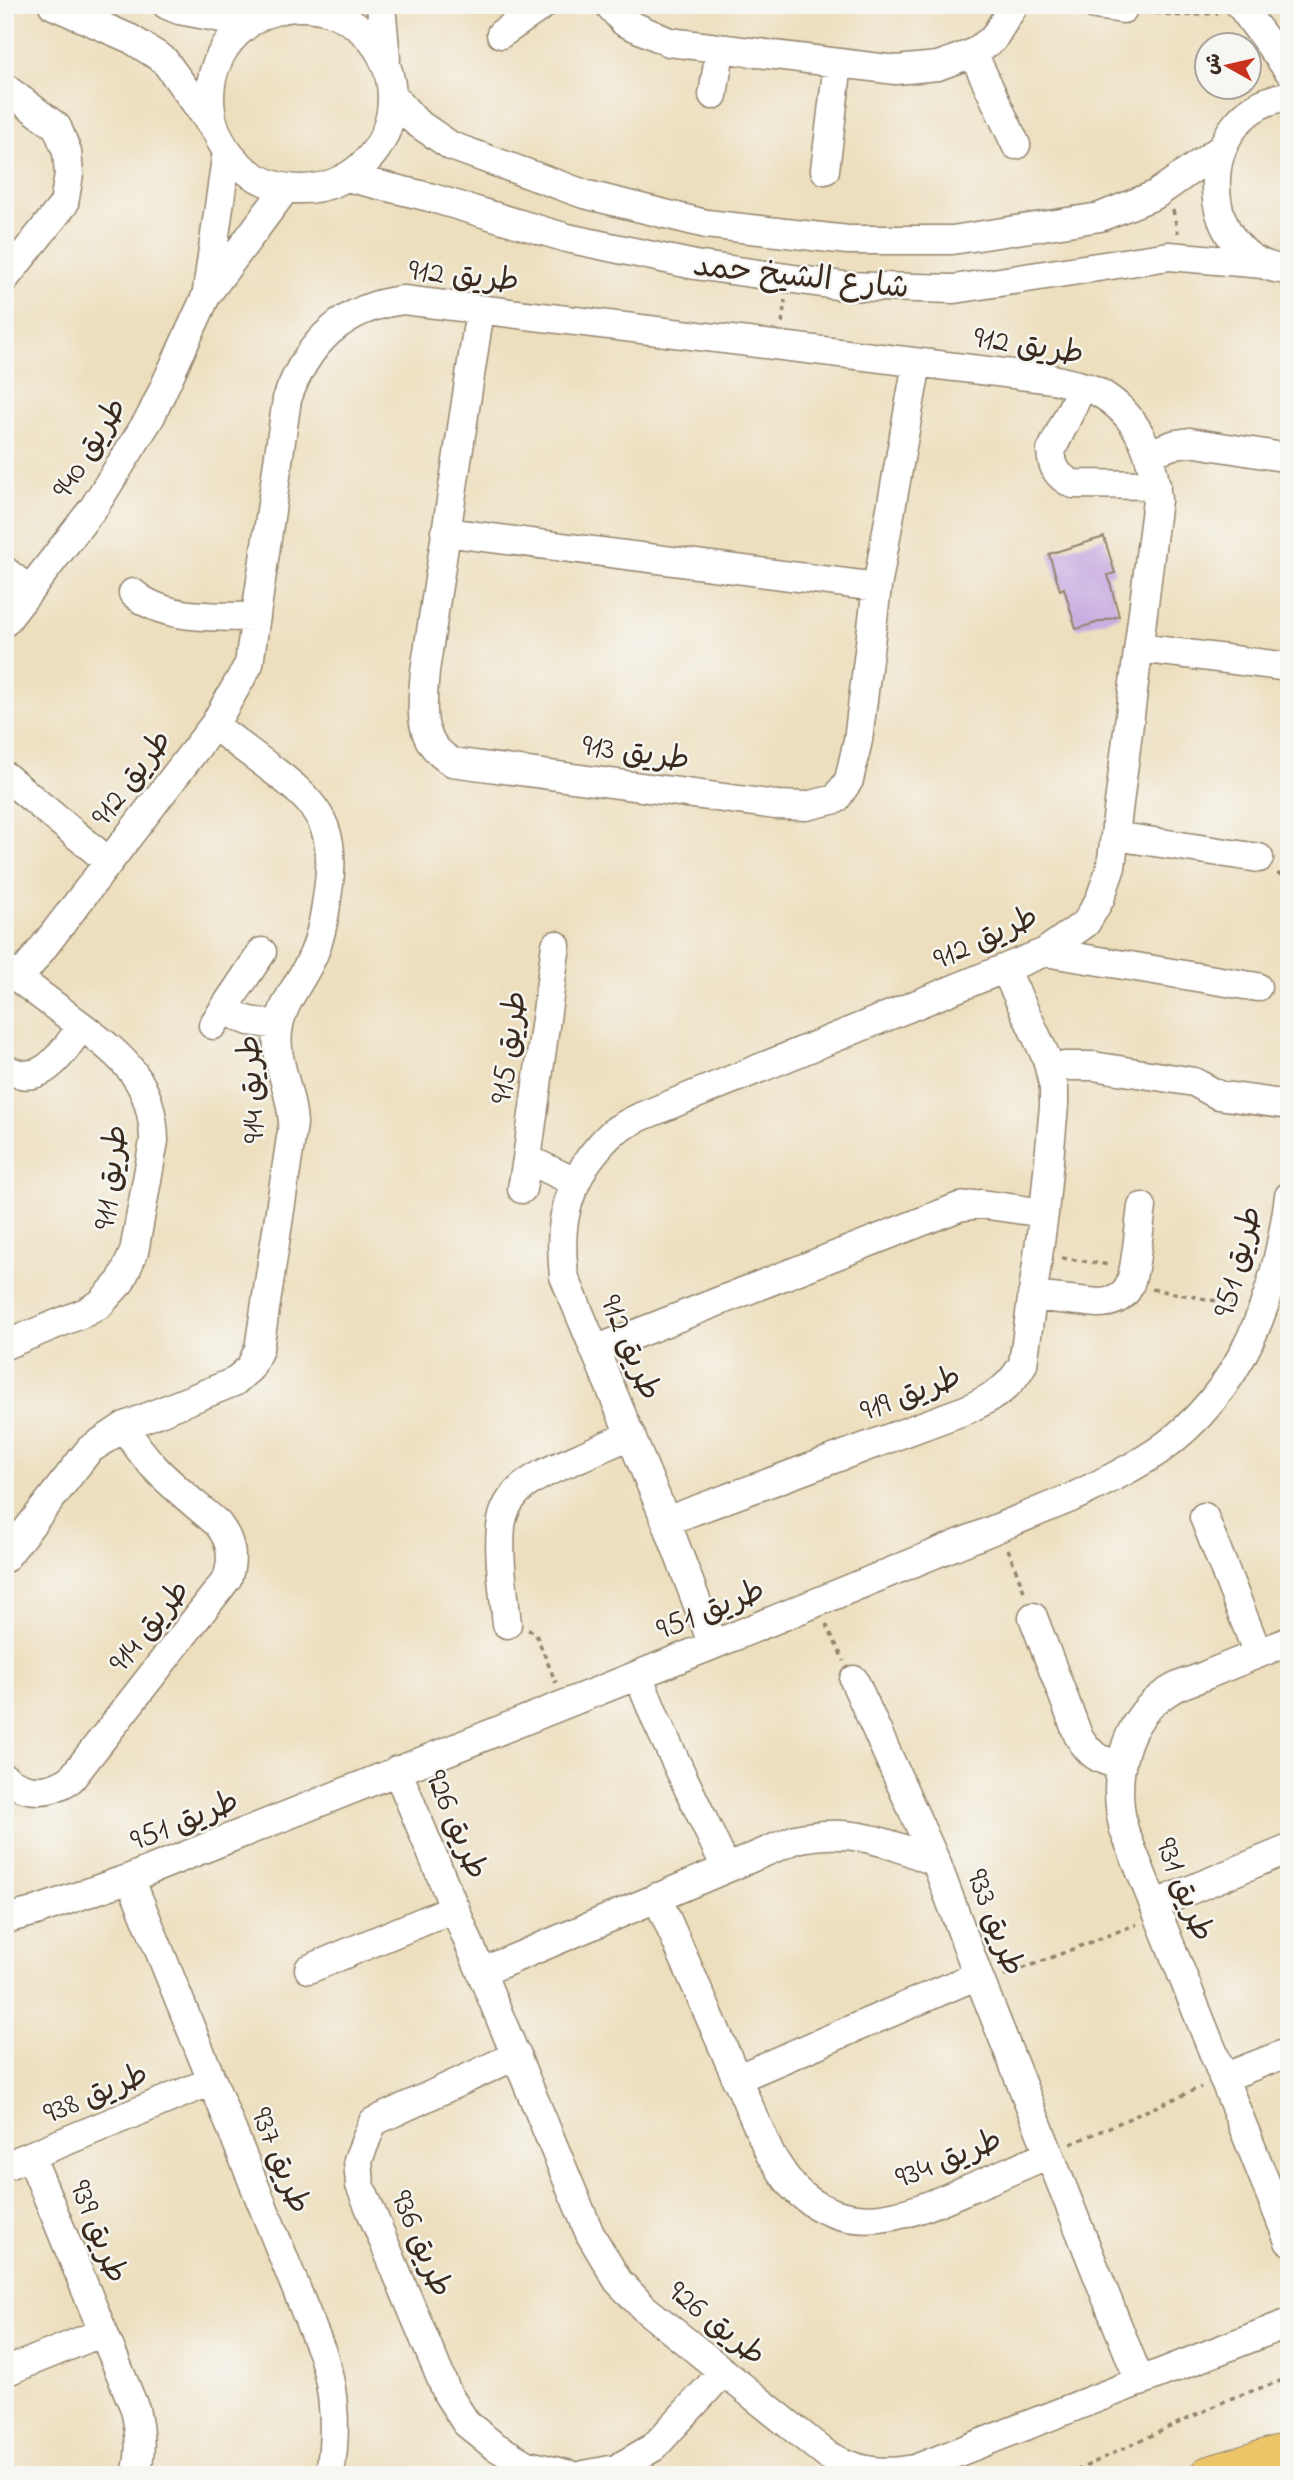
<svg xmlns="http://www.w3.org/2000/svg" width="1294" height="2480" font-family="'Indie Flower','Playpen Sans Arabic',sans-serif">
	<rect width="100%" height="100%" fill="#f6f6f2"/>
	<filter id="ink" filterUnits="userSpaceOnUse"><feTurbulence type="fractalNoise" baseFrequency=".0143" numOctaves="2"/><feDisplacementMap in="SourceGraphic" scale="14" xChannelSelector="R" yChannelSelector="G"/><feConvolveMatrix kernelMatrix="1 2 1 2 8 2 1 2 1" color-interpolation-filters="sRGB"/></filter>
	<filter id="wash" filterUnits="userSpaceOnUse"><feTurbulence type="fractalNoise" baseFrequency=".00686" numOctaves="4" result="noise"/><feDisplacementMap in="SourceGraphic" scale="28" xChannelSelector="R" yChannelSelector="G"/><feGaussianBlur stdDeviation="1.57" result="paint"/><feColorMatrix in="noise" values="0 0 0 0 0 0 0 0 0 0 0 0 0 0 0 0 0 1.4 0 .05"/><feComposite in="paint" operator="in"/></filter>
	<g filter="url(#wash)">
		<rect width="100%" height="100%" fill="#eddfbe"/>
		<g id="blocks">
			<path fill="#c5a8e0" d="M1104,537L1115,573L1108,575L1119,616L1076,629L1064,588L1060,590L1049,554Z"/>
		</g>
	</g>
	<g filter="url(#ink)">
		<use href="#blocks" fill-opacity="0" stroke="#94846e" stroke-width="2"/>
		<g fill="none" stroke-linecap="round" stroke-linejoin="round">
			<defs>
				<path id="minor" d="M53,5L131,39L164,60L213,127
					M167,5L179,10L248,23
					M381,5L386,59
					M609,5L624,22L669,42L896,70L938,66L973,53L993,39L1014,5
					M1095,5L1123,9
					M1240,5L1289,71
					M210 98a91 91 0 1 1 182 0a91 91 0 1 1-182 0Z
					M501,34L543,5
					M973,53L1016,145
					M5,88L57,127L67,152L69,174L64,204L5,278
					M713,95L720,50
					M393,96L416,122L451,146L584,194L706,224L848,240H952L1100,217L1155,195L1222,148
					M1289,96C1189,109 1194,264 1289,270
					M825,170L838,63
					M346,177L429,197L567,238L695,265L843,286L954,289L1169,256L1263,264
					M207,291L227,151
					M480,310L425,671C422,707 416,741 452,762L776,805L806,806L836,799L849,780L858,740L877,587L917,363
					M1082,387L1051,451C1052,468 1058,477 1073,484L1156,485
					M1150,453L1176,444L1190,442L1289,458
					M445,532L877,587
					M5,571L29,590
					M133,593C165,621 216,616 256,617
					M5,622L94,507L151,416L207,294L286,188
					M1139,648L1289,667
					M5,776L109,862
					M1115,836L1259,858
					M556,945L527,1159L575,1182
					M1045,952L1257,987
					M5,968C28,986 51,1003 75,1021C121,1056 153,1078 154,1141L134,1252L121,1281L100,1304L86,1312L5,1345
					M19,979L214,725L249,664L287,399C307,343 343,307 403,300L1053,379C1067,383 1084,385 1096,391C1139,414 1153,454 1157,500L1111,867L1100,899L1086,923L1045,952L640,1117C632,1121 624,1125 616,1130C605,1138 595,1151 587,1162C563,1201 559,1231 564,1276L666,1521L713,1645
					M223,1010L249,1021L279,1025
					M213,1025L262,952
					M5,1068C43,1090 62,1052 82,1026
					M1050,1069L1065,1066H1093L1194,1082L1218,1095L1289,1105
					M522,1189L527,1159
					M1032,1296L1098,1303C1110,1303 1120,1300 1127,1290C1136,1277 1139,1225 1142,1207
					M595,1350L959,1207L981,1204L1044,1213
					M1204,1517L1258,1654
					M666,1521L968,1409C994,1396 1008,1390 1023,1364L1044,1213L1054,1106V1088L1047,1059L1005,969
					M5,1558L89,1450L125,1426L234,1382L250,1368L259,1349L293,1124C292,1090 272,1059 279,1025C284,999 304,978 314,953C322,933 325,913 328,891C337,830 321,806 273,770C253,755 233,740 214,725
					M1033,1617L1078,1735C1090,1755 1098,1760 1120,1765
					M507,1624C504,1593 498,1558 501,1527C505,1486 544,1473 576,1459C594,1451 612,1443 631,1435
					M1289,1641C1261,1653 1232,1664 1204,1676C1193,1681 1179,1684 1169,1691C1121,1720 1112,1780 1124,1830L1289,2241
					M638,1675L657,1722L726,1868
					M854,1680L936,1862L978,1975L1140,2382
					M397,1770L590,2234L618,2281L644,2308L827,2455C859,2472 880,2475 915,2469L1289,2323
					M5,1778C26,1794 49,1794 71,1779L227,1579C234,1558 232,1542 218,1524C184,1494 145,1467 125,1426
					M130,1878L323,2355C336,2396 336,2432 330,2475
					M657,1897L770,2154C780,2168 789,2186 803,2196C857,2239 916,2212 970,2188C997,2177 1023,2165 1049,2154
					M1154,1905L1289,1849
					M5,1919L33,1912L130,1878L713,1645L1073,1497C1102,1483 1131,1469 1158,1451C1244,1390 1276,1296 1289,1196
					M309,1969L455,1908
					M482,1972L796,1839C851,1827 887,1842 936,1862
					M517,2055L373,2122L358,2160L360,2185L448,2395L466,2423L493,2445L525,2464L571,2475
					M1223,2078L1289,2052
					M736,2079L978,1975
					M31,2157L135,2409C140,2432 142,2452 136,2475
					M5,2166L212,2081
					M5,2372L103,2332
					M584,2475L616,2469L654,2447L723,2372"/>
				<path id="major" d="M1208,2475L1289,2451"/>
			</defs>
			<use href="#minor" stroke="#94846e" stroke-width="31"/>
			<use href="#major" stroke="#94846e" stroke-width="39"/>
			<path stroke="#94846e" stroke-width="3.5" stroke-dasharray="5 5" stroke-linecap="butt" d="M1146,12L1183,16L1218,13
				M1278,13L1289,23
				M1173,210L1178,233
				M782,323L785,300
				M1277,874L1289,876
				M1062,1258L1110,1265
				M1152,1289L1238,1305
				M1008,1549L1025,1594
				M826,1624L844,1661
				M528,1630L535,1632L556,1683
				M1004,1976L1137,1924
				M1071,2144L1201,2087
				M1067,2475L1232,2398L1289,2378"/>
			<use href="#minor" stroke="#fff" stroke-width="28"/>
			<use href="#major" stroke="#edc569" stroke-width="37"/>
		</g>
	</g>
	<g text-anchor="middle" stroke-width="5" stroke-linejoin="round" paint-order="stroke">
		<g font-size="32" fill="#3b2a1e" stroke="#f6f6f2">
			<text transform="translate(464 274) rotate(6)" y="11">طريق 912</text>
			<text transform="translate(801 275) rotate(6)" y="11">شارع الشيخ حمد</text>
			<text transform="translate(1029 344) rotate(9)" y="11">طريق 912</text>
			<text transform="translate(88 447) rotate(-58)" y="11">طريق 940</text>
			<text transform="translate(636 751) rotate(8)" y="11">طريق 913</text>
			<text transform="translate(130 777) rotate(-53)" y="11">طريق 912</text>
			<text transform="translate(985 936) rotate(-25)" y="11">طريق 912</text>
			<text transform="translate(507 1047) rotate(-82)" y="11">طريق 915</text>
			<text transform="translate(250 1089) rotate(-93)" y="11">طريق 914</text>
			<text transform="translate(109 1177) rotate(-83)" y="11">طريق 911</text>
			<text transform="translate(1236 1261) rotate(-75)" y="11">طريق 951</text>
			<text transform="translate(632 1347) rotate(67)" y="11">طريق 912</text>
			<text transform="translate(910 1392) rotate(-21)" y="11">طريق 919</text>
			<text transform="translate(710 1608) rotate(-22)" y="11">طريق 951</text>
			<text transform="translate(148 1625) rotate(-51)" y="11">طريق 914</text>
			<text transform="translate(184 1819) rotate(-22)" y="11">طريق 951</text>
			<text transform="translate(458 1824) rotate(67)" y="11">طريق 926</text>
			<text transform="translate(1186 1889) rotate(68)" y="11">طريق 931</text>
			<text transform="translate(997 1922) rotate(69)" y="11">طريق 933</text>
			<text transform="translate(95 2092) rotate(-23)" y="11">طريق 938</text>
			<text transform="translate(948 2157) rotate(-22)" y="11">طريق 934</text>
			<text transform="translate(282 2160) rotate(68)" y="11">طريق 937</text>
			<text transform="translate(100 2231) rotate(68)" y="11">طريق 939</text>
			<text transform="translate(423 2243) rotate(67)" y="11">طريق 936</text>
			<text transform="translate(718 2322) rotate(39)" y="11">طريق 926</text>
		</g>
	</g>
	<rect width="1294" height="2480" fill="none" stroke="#f6f6f2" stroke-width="28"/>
	<g transform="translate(1228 66) rotate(278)"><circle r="33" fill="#f6f6f2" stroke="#aba49d" stroke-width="2"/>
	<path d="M0-5L12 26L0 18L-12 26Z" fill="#c8321e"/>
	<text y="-10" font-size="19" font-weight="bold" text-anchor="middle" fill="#3b2a1e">ش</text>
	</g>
</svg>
